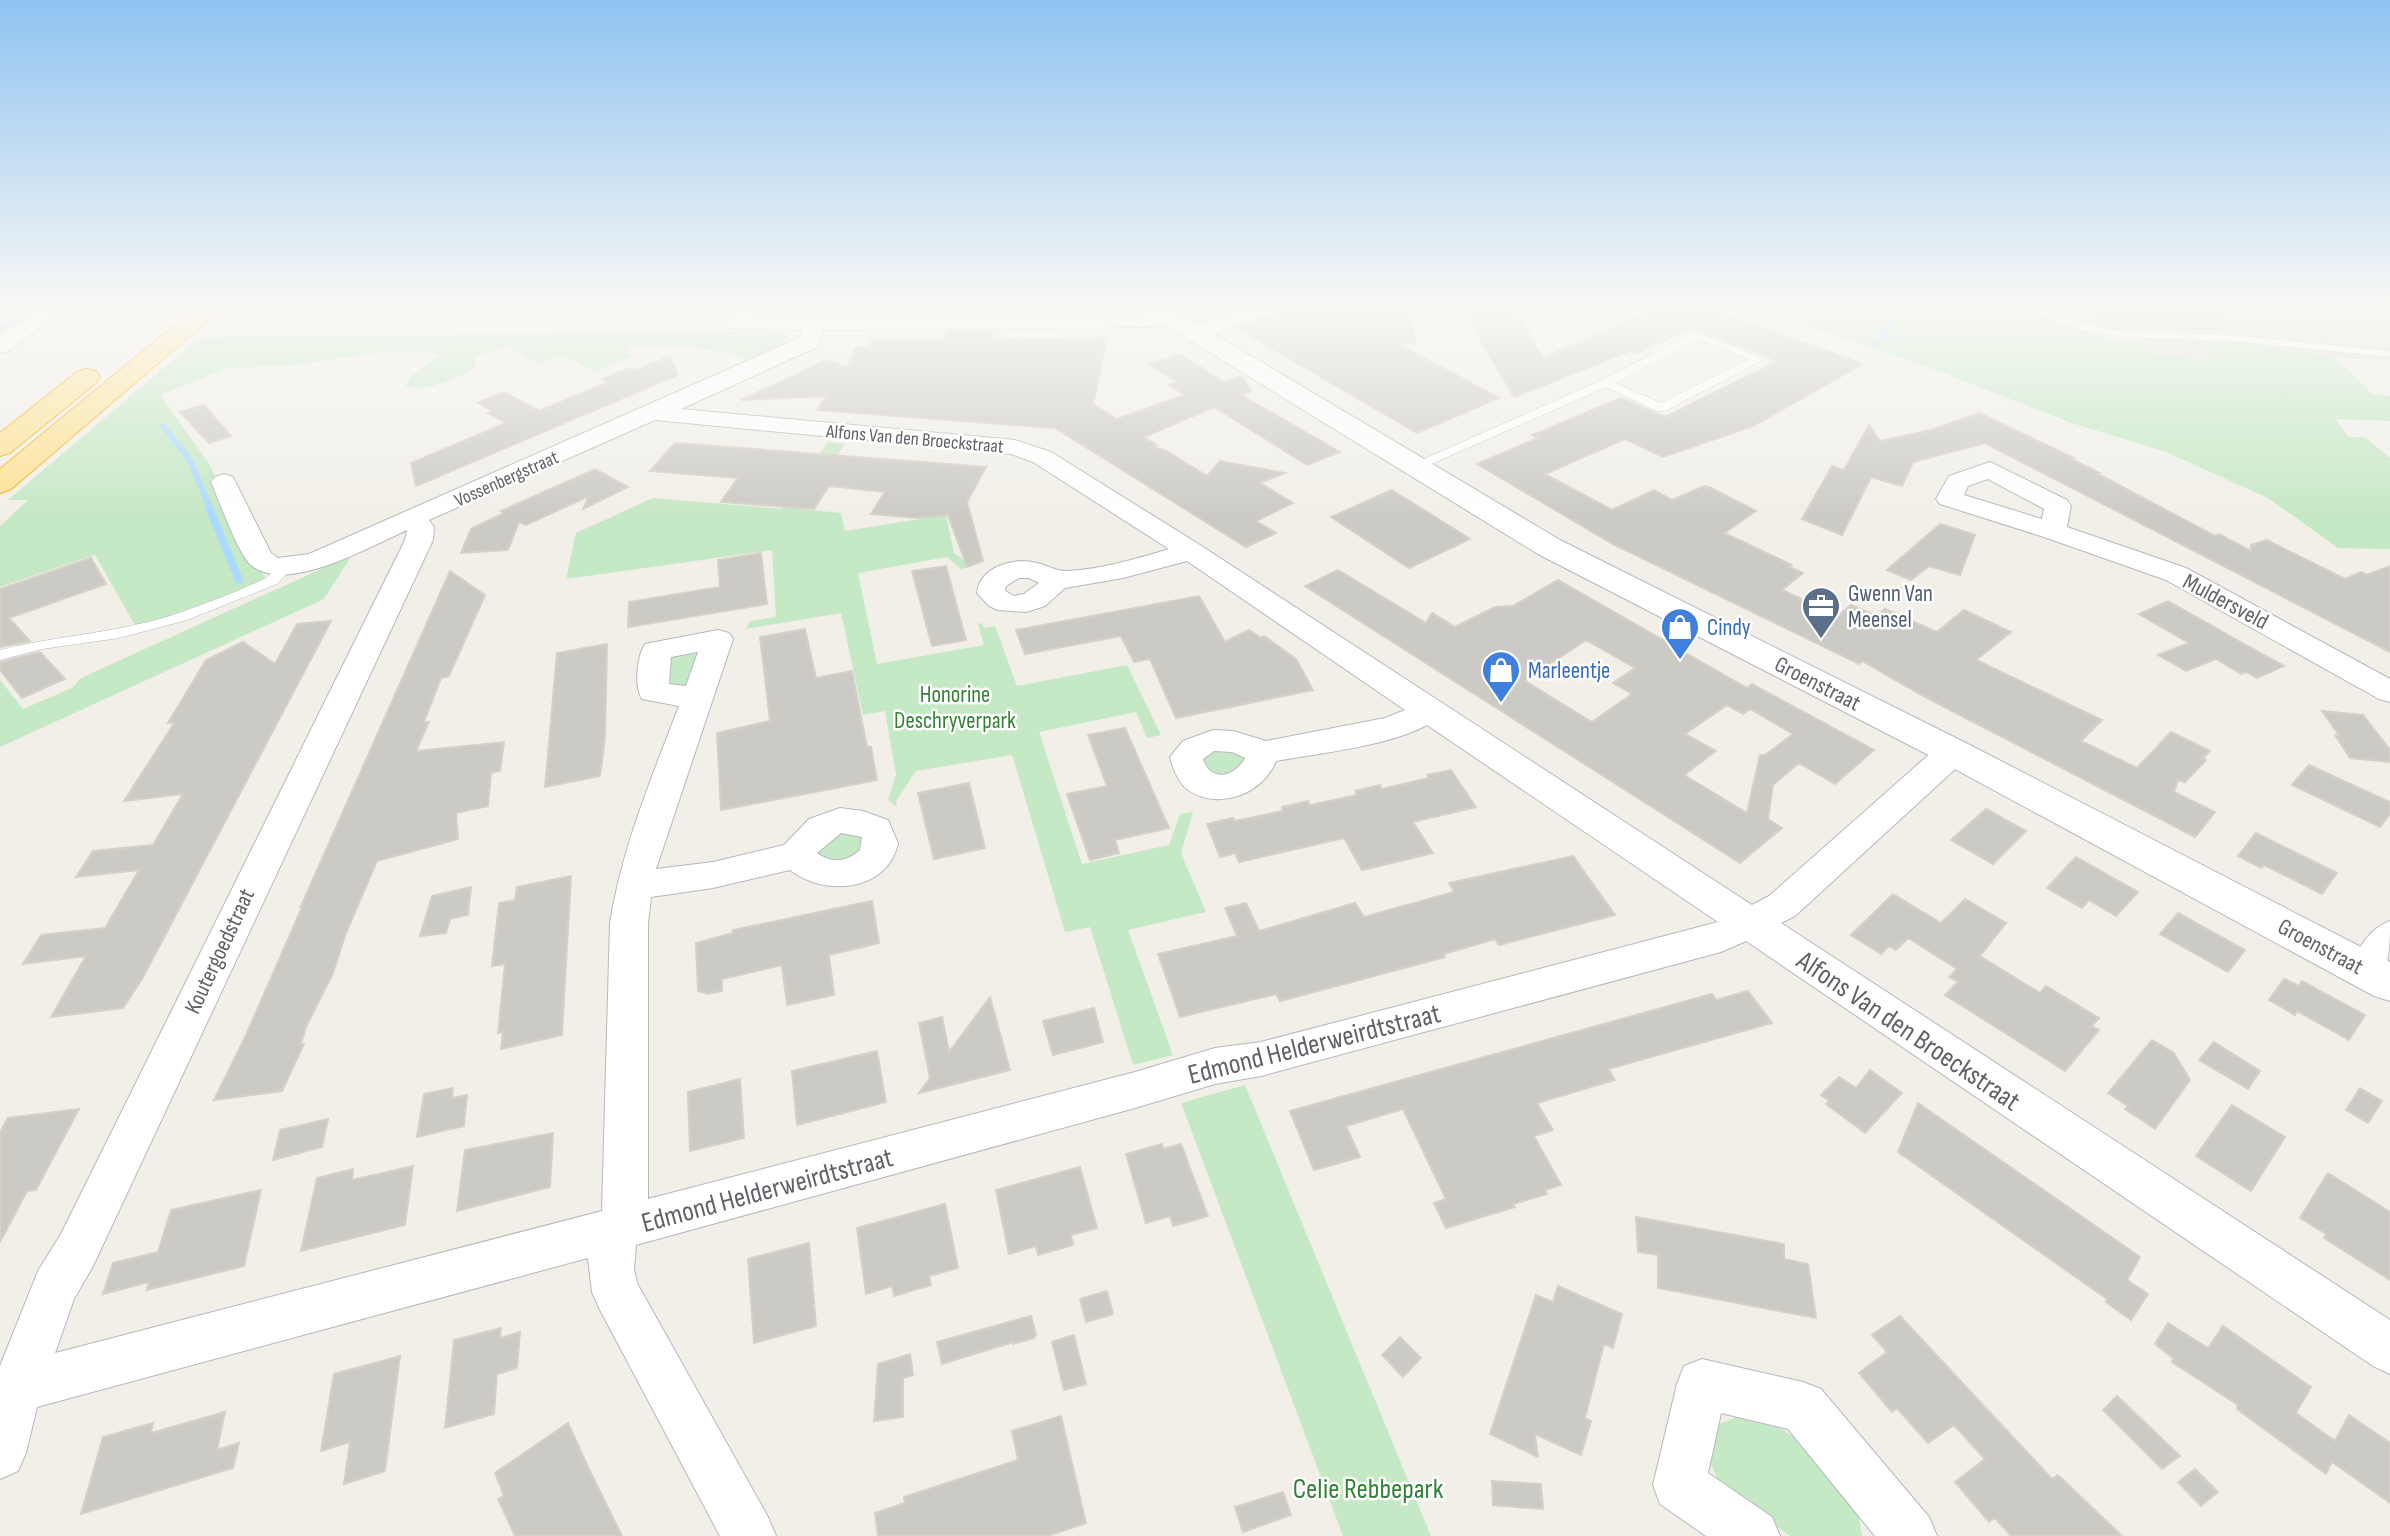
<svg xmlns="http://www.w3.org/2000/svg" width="2390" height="1536" font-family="'Sofia Sans Condensed',sans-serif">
	<rect width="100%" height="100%" fill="#f1efe8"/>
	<path fill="#e0deda" d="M1909,304H2390V361L2334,357L2243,342L2205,344L2212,360L2151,353L2140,341Z"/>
	<path fill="#c5e8c5" d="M105,304H161L139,321L105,322L109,308Z
		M241,304H499L723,312L716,318L703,320H220Z
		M1066,304H1136L1146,313L1142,316H1078Z
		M1743,304L2000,305L2109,338L2140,341L2151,353L2212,360L2204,343L2243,342L2334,357L2372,394L2390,396V421L2335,419L2348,437H2365L2390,458V549L2338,548L2268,498L2166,452L2072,423L1938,371Z
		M774,331L787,333L789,339L785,345L752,362C714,345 669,346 628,347L631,357L596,372L561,355L539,364L507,347L474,357L475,368C453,379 429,392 405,386L412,376L438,356L429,351L387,352L286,366L227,368L160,395L208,462L265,578L221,598L136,627L95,555L0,587V526L28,500H8L200,337Z
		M828,442L845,444L800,509L841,513L845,531L946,515L954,553L972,566L961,569L947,557L858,573L877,664L984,645L978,624L982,623L984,628L995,626L1017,686L1127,665L1161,735L1147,738L1136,712L1039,732L1082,864L1169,845L1180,814L1193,812L1181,853L1206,912L1128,930L1173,1055L1133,1065L1090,927L1065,932L1012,755L916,771L896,801L897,807L888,800L896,775L885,711L863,715L841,613L745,629L751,621L776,617L772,550L566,579L576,533L653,498L782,509Z
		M352,555L324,599L0,747V680L23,709L72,688L81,678Z
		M693,652L699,658L687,684L678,686L665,683L670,655Z
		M1224,746L1245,758L1244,771L1209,778L1199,755Z
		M859,829L869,848L835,866L815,852L821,837Z
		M1245,1085L1431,1536H1343L1181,1103Z
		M1739,1416L1771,1423L1804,1443L1858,1514L1862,1536H1790L1729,1493L1717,1478L1706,1453L1709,1438L1720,1424Z"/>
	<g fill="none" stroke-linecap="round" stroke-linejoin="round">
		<path stroke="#aadaff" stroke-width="6" d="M0,329L37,304
			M1873,344L1882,337L1902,304
			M163,426L190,460L211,511"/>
		<path stroke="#aadaff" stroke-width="8" d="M210,510L239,580"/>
	</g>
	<path fill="#cccac5" stroke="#d6d1c6" stroke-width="2" fill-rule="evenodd" d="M955,304H999L997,314H952Z
		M1195,304H1252L1215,315Z
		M1296,304H1310L1312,313L1340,304H1405L1416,341L1402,346L1499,398L1417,433L1237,328L1291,310Z
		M1460,304H1512L1543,358L1667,304H1699L1863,364L1753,426L1663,457L1625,439L1545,474L1612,510L1654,490L1672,500L1704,486L1709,487L1756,511L1724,533L1792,565L1789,567L1803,573L1782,590L1838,616L1851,605L1877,616L1885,609L1937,632L1964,610L2011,632L1976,660L2102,720L2081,741L2137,768L2171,732L2210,751L2203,758L2206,760L2185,782L2178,780L2174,792L2215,812L2195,837L1927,698L1862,661L1859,664L1613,544L1477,464L1538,438L1532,435L1621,398L1665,417L1778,361L1693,327L1634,354L1633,350L1514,397Z
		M2074,304H2226L2235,329L2119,328L2096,324Z
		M947,331H993L991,339L1107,338L1093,404L1117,419L1185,395L1169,385L1177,382L1149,364L1180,354L1224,382L1242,376L1251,391L1241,395L1340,452L1307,465L1214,407L1144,437L1157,445L1151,447L1165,450L1207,476L1220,461L1285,473L1260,483L1293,503L1256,521L1276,533L1246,547L1055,428L817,410L827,396L741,400L827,360L847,368L856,347H869L872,340L945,339Z
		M670,356L678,375L416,486L411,463L506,423L488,413L492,411L478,403L504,392L539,411L609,382L603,379L628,368L637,370Z
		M204,405L231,436L209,443L180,412Z
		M1979,413L2074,458L2071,459L2100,473L2098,474L2215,536L2219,534L2251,551V545L2267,540L2345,579L2361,572L2367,575L2390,566V652L1985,443L1913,462L1902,486L1871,477L1842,535L1802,519L1832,466L1844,470L1869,425L1880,441L1931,430Z
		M675,443L986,467L967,502L983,561L967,567L948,515L917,518L871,514L885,492L829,486L814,509L721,502L738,478L650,471Z
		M595,469L628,487L583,509L589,496L526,525L519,522L508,550L461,553L471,529L504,513L501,511Z
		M1392,490L1470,539L1409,568L1331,517Z
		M1940,524L1975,535L1960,575L1929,566L1911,580L1887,570Z
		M761,553L767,604L628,627L629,602L720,587L718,560Z
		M91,558L106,584L9,618L30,641L0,647V589Z
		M946,566L966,640L932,646L912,571Z
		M1338,570L1426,623L1432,613L1455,627L1495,607L1513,606L1558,580L1747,688L1752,684L1874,750L1835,784L1799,763L1773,785L1768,819L1782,828L1740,863L1305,586ZM1586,640L1635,668L1613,683L1632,694L1592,722L1525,681ZM1727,705L1743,714L1750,709L1793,734L1765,755H1760L1747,813L1684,775L1716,751L1685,734Z
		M450,571L485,595L449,676L441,678L424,722H429L416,751L504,742L500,771L491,773L488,806L456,813L458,839L377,861L346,933L333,973L306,1027L301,1044H304L282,1091L214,1100L246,1035L303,905L301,906Z
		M1199,596L1225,642L1249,630L1261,638L1264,636L1296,659L1313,690L1176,718L1150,659L1134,662L1121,636L1025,654L1016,630Z
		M2168,601L2246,645L2284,666L2257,678L2246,672L2241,674L2216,659L2186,671L2158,655L2189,643L2139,614Z
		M331,621L142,979L123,1008L51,1017L86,956L23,964L41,935L105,928L139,870L76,877L93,851L153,845L183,794L124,801L175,722L168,723L206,660L243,642L275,664L297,624Z
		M805,629L816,678L852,671L867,747H871L877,780L721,810L717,733L770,721L760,637Z
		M607,644L605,738L600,776L545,787L557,653Z
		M40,652L65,679L22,698L0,670V662Z
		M2322,711L2363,715L2390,750V762L2350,758L2335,735H2339Z
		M1125,728L1169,828L1115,840L1119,853L1090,860L1067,794L1107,786L1088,735Z
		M2309,765L2390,802V814L2380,827L2292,785Z
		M1451,770L1476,807L1413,822L1433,853L1362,870L1344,838L1239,862L1235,853L1220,857L1207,824L1233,818L1235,821L1283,811L1282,807L1308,801L1310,805L1357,795L1355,791L1380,785L1382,789L1429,778L1427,775Z
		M969,783L985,848L934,859L918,793Z
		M1986,809L2026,831L1993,864L1951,840Z
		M2256,833L2337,873L2322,894L2264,865L2261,868L2238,856Z
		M1573,856L1615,915L1499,945L1495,939L1444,954L1445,957L1280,1001L1276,994L1180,1017L1158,954L1237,936L1225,908L1246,903L1259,931L1355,903L1364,917L1454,892L1449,883Z
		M2076,857L2138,892L2116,916L2089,900L2082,908L2047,888Z
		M571,876L562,1035L501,1049L503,1032L498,1033L505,964L492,966L499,903L515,900L517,887Z
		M471,887L468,915L450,919L446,933L420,936L432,896Z
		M1893,894L1941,923L1965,899L2006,923L1980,956L2040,993L2046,986L2099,1018L2092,1026L2099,1030L2065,1071L1945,995L1958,982L1949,977L1957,969L1908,938L1896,950L1889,946L1881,954L1851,935Z
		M872,901L879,943L829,955L834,995L787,1005L782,965L722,979V991L708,994L698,991L696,943L733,933V930Z
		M2178,913L2245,950L2228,972L2160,934Z
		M2284,979L2299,986L2302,981L2365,1015L2349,1040L2297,1011L2295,1015L2269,1000Z
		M1748,991L1772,1023L1608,1069L1615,1080L1537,1103L1553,1130L1534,1136L1561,1185L1545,1190L1547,1194L1513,1204L1515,1207L1446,1228L1434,1203L1446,1199L1403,1109L1346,1126L1360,1157L1314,1170L1290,1111L1712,994L1716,1000Z
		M990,997L1010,1070L919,1093L930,1078L919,1023L942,1017L949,1052Z
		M1094,1008L1103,1042L1053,1055L1043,1021Z
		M2152,1040L2174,1053L2190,1080L2155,1129L2125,1109L2128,1106L2108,1093Z
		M2214,1042L2260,1071L2248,1089L2199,1060Z
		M877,1051L886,1102L797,1125L792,1071Z
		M1870,1070L1902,1093L1865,1133L1826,1104L1829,1101L1821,1095L1839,1077L1856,1088Z
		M740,1079L744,1138L690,1151L688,1092Z
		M453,1088L452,1098L467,1095L464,1126L417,1137L424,1094Z
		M2360,1088L2382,1101L2368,1123L2346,1110Z
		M1918,1103L2140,1257L2127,1280L2148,1294L2131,1320L2106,1302L2107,1299L1898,1152Z
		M2232,1105L2285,1137L2251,1191L2196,1156Z
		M79,1109L36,1190L27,1191L0,1242V1132L8,1118Z
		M328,1119L322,1147L273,1160L280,1130Z
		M553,1133L550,1187L457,1211L465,1150Z
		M1162,1144L1163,1149L1181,1144L1208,1216L1173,1226L1170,1216L1146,1223L1126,1154Z
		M413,1166L405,1225L301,1251L317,1178L353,1169L352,1180Z
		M1080,1167L1097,1228L1071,1235L1073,1245L1038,1255L1036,1246L1009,1254L996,1190Z
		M2328,1173L2390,1212V1280L2324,1238L2326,1234L2300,1218Z
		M261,1190L244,1266L147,1290L149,1282L103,1294L113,1263L158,1252L171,1210Z
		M945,1204L958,1268L929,1276L931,1285L894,1296L892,1286L866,1294L857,1228Z
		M1636,1217L1784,1244V1259L1808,1264L1816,1318L1658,1288V1255L1638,1252Z
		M809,1243L816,1326L754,1343L748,1259Z
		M1558,1286L1622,1314L1613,1348L1604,1344L1585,1418L1591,1421L1581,1455L1535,1434L1538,1457L1490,1434L1536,1295L1553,1302Z
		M1107,1291L1113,1314L1086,1322L1080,1299Z
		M1031,1316L1036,1335L1034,1338L1013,1344V1342L942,1364L937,1342Z
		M1900,1316L2052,1479L2058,1475L2122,1536H2011L1995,1518L1989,1522L1955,1482L1985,1459L1954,1425L1928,1443L1897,1408L1892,1412L1859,1373L1887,1352L1872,1335Z
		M2168,1323L2208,1348L2223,1326L2311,1387L2296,1413L2335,1441L2349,1415L2390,1443V1503L2332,1462L2326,1474L2237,1409L2238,1405L2172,1362L2173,1358L2155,1344Z
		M501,1328L500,1338L520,1332L517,1368L497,1374L494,1414L445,1428L454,1340Z
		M1074,1335L1086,1384L1064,1390L1052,1342Z
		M1400,1337L1421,1358L1403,1377L1382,1355Z
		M910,1354L913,1375L903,1378V1417L874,1421L878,1364Z
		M400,1356L385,1471L344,1484L350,1442L321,1451L334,1374Z
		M2117,1396L2180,1456L2162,1469L2103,1410Z
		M225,1412L217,1450L239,1443L233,1468L81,1514L103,1437L153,1423L151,1433Z
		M1061,1416L1086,1523L1048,1536H878L875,1513L905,1503L904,1497L1018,1460L1012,1431Z
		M568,1423L587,1465L622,1536H515L498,1499L504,1496L495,1473Z
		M2195,1469L2218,1492L2201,1506L2178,1482Z
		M1492,1481L1541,1484L1543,1509L1493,1505Z
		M1283,1492L1291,1515L1243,1532L1235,1507Z"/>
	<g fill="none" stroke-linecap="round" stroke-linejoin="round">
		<defs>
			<path id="service" d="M2006,304H2022L2088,325L2120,331L2232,335L2390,351V357L2232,341L2120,337L2082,330Z
				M1692,333H1700L1765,359L1665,411H1657L1606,387L1420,469L1415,470L1408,466L1602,380ZM1697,339L1749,359L1661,403L1615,383Z
				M285,564L292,568L277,584L187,620L119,638L42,649L0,660V650C59,635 121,633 179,613C207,603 237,592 264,579C272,575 276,566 285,564Z"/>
			<path id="minor" d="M47,304H71L8,351L0,353V336Z
				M736,304H756L750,318L1179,315L1182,319L1179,323L1147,327L824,330L817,347L681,409L1015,440L1051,452L1200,545L1752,905L1769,896L1941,744L1953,741L1965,744L1969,752L1965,760L1795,916L1781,923L2390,1320V1374L2373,1366L1746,941L1721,952L1261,1076L1215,1084L1135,1108L636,1245L634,1270L638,1285L768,1517L776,1536H720L599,1308L592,1292L588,1258L37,1407L26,1453L18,1471L0,1479V1366L38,1271L61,1234L405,540L407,530C371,546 286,595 251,565C238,554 219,500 211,482L215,477L224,474L233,477L271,553L278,558L309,554L799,338L802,330L729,328L725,324ZM655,420L1011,454L1033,462L1169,549C1136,559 1102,569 1068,571C1057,572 1047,565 1037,563C1014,557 980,566 977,593L989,606L998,610L1026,612L1045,606L1065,588L1123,578L1187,561L1405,710L1385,718L1266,741L1233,731L1213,730L1183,741L1170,757C1173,769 1178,782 1188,790C1219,811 1263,794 1276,761C1320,753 1389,746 1427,725L1718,922L1261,1042L1215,1048L1135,1072L648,1199V923L651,897L713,888L790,870C824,897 888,892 898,843L888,820L863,811L840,808L809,819L784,845L713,862L656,869L733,639L729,633L718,630L645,644C637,656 634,687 642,699L679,706C652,777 622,847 610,923L602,1211L55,1353L74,1299L93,1266L433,540L434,527L429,520ZM1019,578H1029L1039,583L1024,594L1014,596L1005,591L1006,586ZM698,652L686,686L669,684L671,657ZM1214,751L1232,752L1245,758C1235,777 1211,783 1203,759ZM841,833L862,837L860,850C846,862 833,864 817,853Z
				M1261,304H1293L1290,308L1202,337H1186L1183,332L1186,327Z
				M1990,462L2067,500L2071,506L2067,527L2186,568L2390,679V702L2379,699L2166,580L2044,537L1940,504L1936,499L1949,476ZM1988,479L2044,509L2042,519L1964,495L1968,486Z
				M2390,921C2390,950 2390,996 2352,981L2347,970C2357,951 2369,928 2390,921Z
				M1702,1359L1803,1382L1821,1389L1929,1517L1937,1536H1875L1788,1429L1721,1413L1708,1473L1772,1517L1780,1536H1706L1660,1504L1653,1485L1677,1384L1684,1366Z"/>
			<path id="tertiary" d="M1135,304H1164L1560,540L1966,743L2390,962V1001L2374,996L1940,761L1538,554L1139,309Z"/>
			<path id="motorway" d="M200,304H227L10,490L0,493V469Z
				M87,369L96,371L100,377L96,383L10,453L0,456V433L78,371Z"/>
		</defs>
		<use href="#service" stroke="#b5b8bc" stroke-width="1"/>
		<use href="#minor" stroke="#b5b8bc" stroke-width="2"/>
		<use href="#tertiary" stroke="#b5b8bc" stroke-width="2"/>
		<use href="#motorway" stroke="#f9ab00" stroke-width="2"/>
		<use href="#service" fill="#fff" fill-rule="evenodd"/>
		<use href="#minor" fill="#fff" fill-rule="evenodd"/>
		<use href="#tertiary" fill="#fff" fill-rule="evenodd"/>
		<use href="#motorway" fill="#fde293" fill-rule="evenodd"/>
	</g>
	<linearGradient id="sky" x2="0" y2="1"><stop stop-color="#8fc3f1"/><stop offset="0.59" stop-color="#f9f8f5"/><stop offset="1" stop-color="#f9f8f5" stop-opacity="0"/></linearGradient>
	<rect width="2390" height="519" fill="url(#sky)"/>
	<defs>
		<symbol id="office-pin" viewBox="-11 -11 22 30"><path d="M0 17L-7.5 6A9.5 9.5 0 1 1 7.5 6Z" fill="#5c6f8a" stroke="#fff"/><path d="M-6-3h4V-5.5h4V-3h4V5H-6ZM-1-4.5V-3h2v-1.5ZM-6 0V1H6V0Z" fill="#fff"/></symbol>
		<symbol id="shop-pin" viewBox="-11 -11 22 30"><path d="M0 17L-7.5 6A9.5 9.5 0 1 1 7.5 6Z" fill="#3f7fe0" stroke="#fff"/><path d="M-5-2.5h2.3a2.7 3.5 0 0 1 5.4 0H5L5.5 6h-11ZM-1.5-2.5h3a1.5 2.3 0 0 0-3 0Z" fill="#fff"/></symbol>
	</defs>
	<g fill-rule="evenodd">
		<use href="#office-pin" x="1799" y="584" width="44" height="60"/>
		<use href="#shop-pin" x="1658" y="605" width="44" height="60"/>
		<use href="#shop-pin" x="1479" y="648" width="44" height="60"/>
	</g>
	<g text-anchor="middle" stroke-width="5" stroke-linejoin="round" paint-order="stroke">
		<g font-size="19" fill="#5f6368" stroke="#fff">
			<text transform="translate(915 438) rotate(5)" y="7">Alfons Van den Broeckstraat</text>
			<text transform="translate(506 478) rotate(-24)" y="7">Vossenbergstraat</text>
		</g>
		<g font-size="23" fill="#4e5e75" stroke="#fff" text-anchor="start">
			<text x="1848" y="601">Gwenn Van<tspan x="1848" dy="26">Meensel</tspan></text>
		</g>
		<g font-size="23" fill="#5f6368" stroke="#fff">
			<text transform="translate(2226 601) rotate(28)" y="8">Muldersveld</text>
			<text transform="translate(1818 683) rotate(27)" y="8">Groenstraat</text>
			<text transform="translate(2321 946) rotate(28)" y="8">Groenstraat</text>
			<text transform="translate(219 951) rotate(-65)" y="8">Koutergoedstraat</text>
		</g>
		<g font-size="23" fill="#366cbe" stroke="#fff" text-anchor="start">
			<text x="1707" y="635">Cindy</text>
			<text x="1528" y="678">Marleentje</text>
		</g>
		<g font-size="23" fill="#348238" stroke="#fff">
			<text x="955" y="702">Honorine<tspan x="955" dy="26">Deschryverpark</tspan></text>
		</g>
		<g font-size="28" fill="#5f6368" stroke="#fff">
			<text transform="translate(1909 1030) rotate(34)" y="10">Alfons Van den Broeckstraat</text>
			<text transform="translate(1314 1043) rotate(-14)" y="10">Edmond Helderweirdtstraat</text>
			<text transform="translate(767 1189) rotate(-15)" y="10">Edmond Helderweirdtstraat</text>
		</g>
		<g font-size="28" fill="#348238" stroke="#fff">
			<text x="1368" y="1498">Celie Rebbepark</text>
		</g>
	</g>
</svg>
